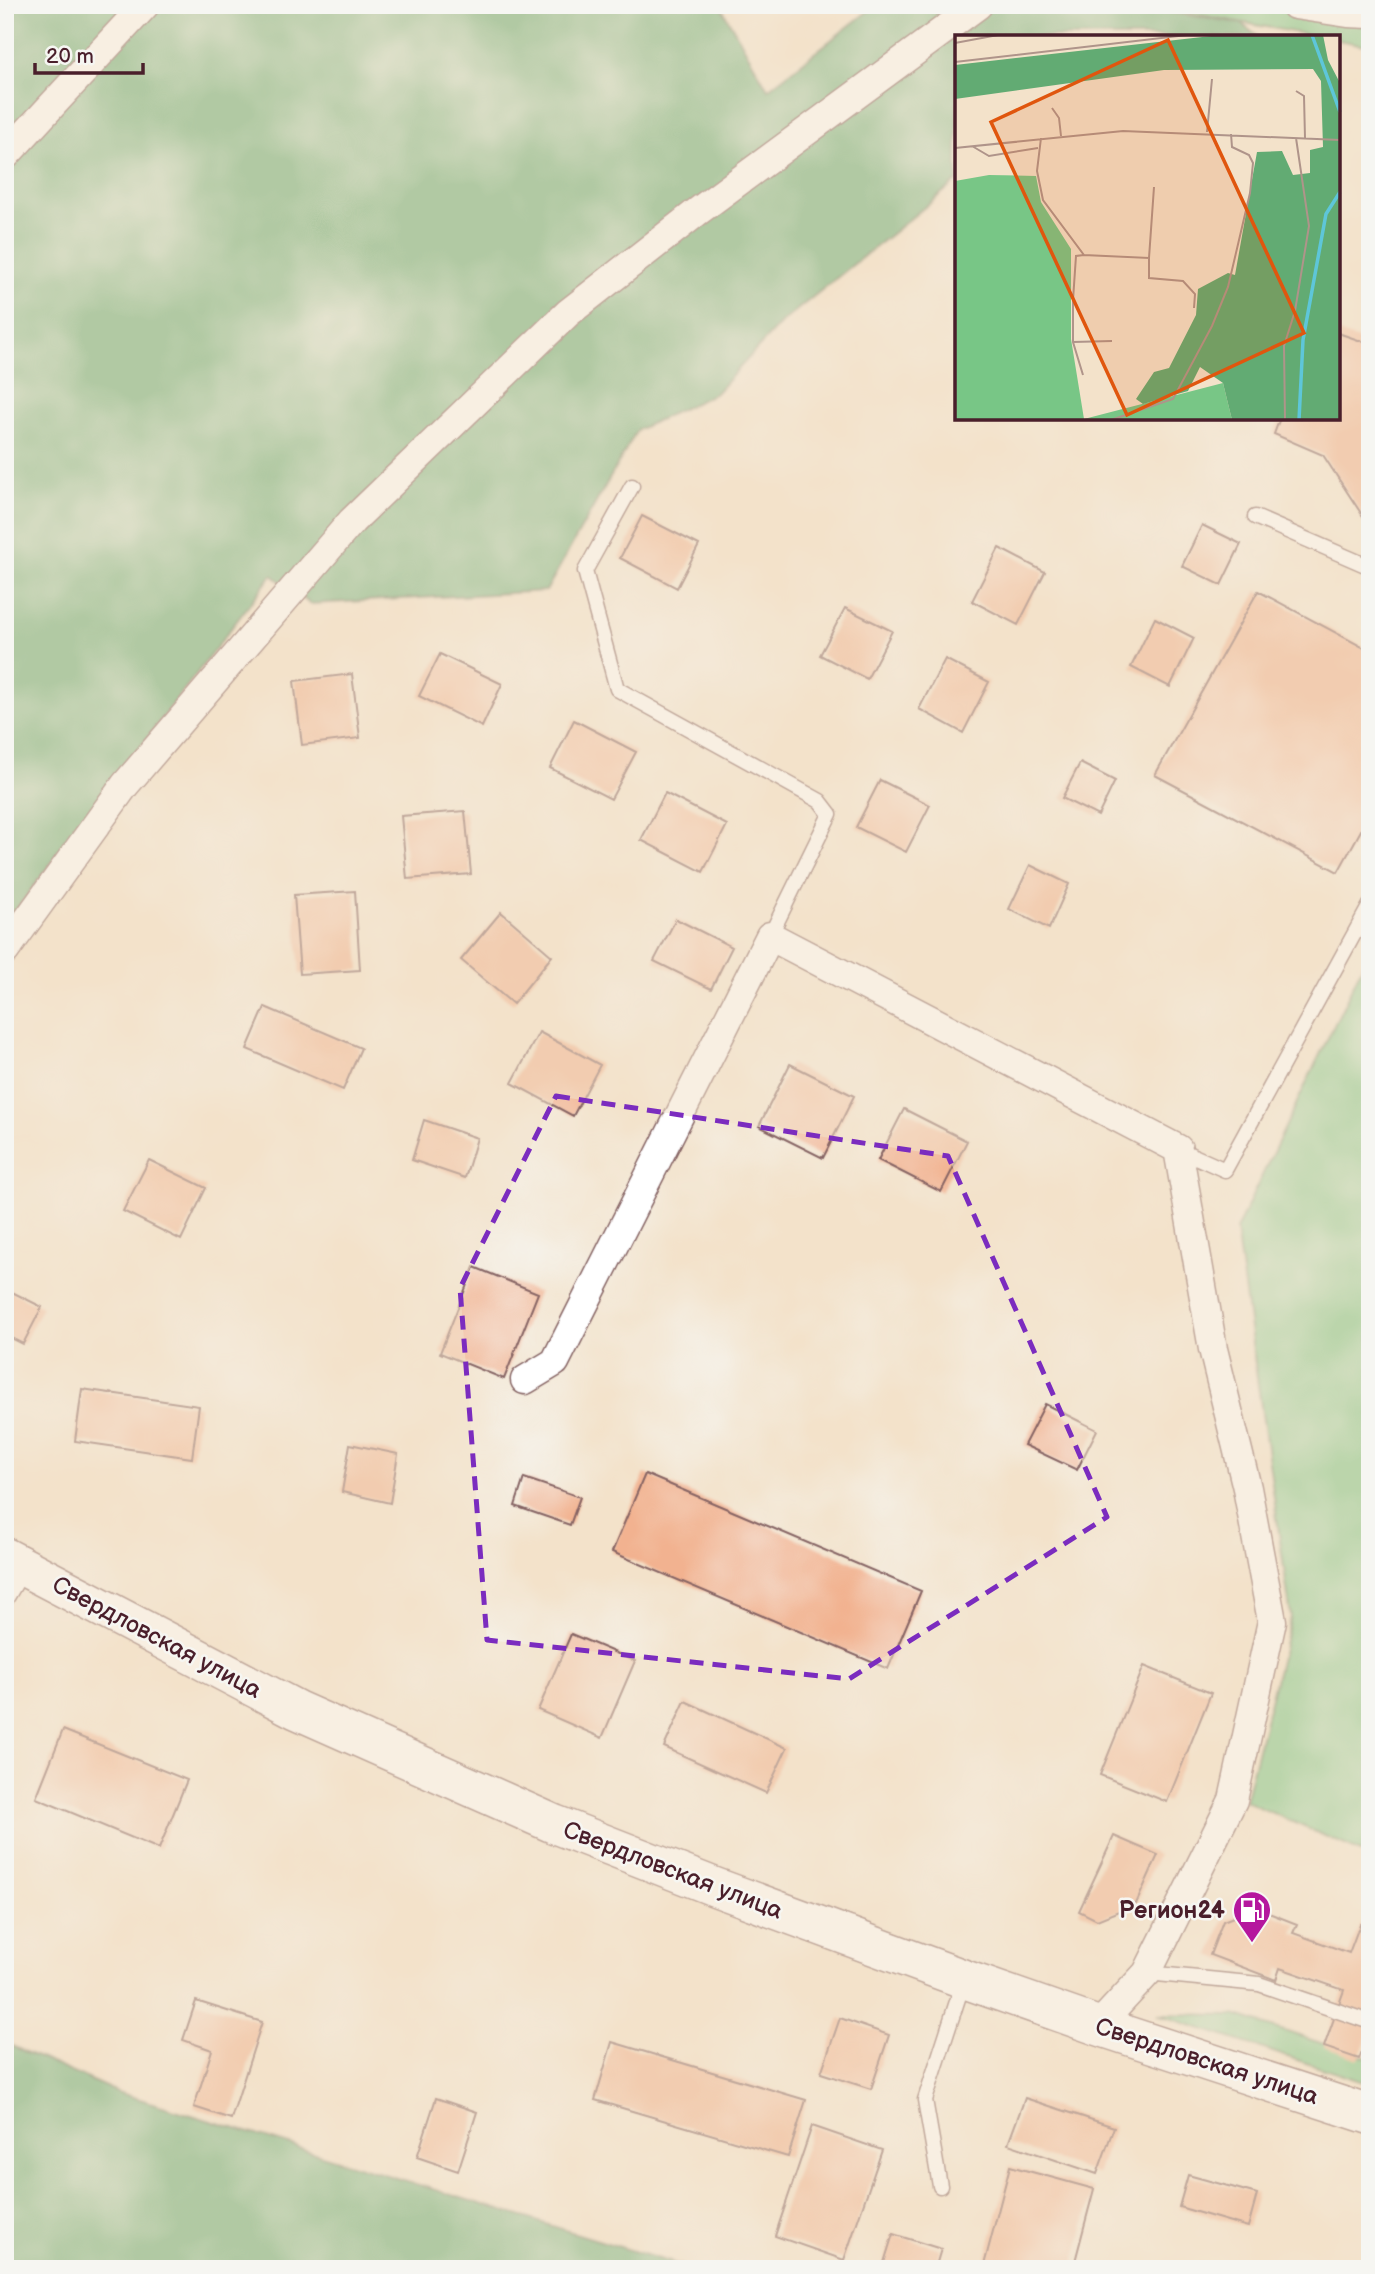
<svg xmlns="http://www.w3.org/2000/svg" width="1375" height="2274" font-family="'Balsamiq Sans',sans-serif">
	<rect width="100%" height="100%" fill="#f6f6f2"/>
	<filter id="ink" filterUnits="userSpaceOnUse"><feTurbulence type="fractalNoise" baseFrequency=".0143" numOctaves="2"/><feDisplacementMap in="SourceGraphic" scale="14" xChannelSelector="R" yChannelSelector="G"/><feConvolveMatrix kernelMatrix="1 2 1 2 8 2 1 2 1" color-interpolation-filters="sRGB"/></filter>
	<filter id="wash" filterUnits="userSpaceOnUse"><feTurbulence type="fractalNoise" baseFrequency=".00686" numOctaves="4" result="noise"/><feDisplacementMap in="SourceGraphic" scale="28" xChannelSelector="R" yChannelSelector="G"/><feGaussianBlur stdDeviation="1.57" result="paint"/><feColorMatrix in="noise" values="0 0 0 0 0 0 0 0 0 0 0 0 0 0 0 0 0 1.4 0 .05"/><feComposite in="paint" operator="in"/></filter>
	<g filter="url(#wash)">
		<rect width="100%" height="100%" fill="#f3e2ca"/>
		<path fill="#78c686" stroke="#617258" stroke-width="2" d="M1147,5H1370V46L1338,40V37H1320Z
			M1370,950V1856L1245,1801L1291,1617L1236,1230Z
			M1157,2014L1235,2015L1370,2059V2084Z"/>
		<path fill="#62ab73" stroke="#56654f" stroke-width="2" d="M5,5H720L768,89L876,5H1120L1241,23L1258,37H957V181L782,322L716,393L637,430L546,591L310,604L272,575L5,924Z
			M5,2043L117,2092L692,2269H11L5,2267Z"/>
		<g id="blocks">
			<path fill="#f2b290" d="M1338,333L1370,344V527L1323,455L1274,434L1280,418H1338Z
				M642,516L699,545L677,588L620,558Z
				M1202,525L1241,544L1221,585L1182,566Z
				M999,548L1045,572L1018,625L972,601Z
				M1258,591L1370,651V814L1338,872L1155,775Z
				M845,608L892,631L867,679L820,655Z
				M1155,618L1194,638L1170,687L1131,667Z
				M440,654L502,684L482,727L419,696Z
				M945,659L989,682L963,733L919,709Z
				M352,674L360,738L302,745L294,681Z
				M574,720L636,752L611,799L550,768Z
				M1080,763L1115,781L1098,816L1062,798Z
				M880,780L930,805L906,852L856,827Z
				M665,793L727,825L703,872L641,840Z
				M465,811L471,874L407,879L401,816Z
				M1030,865L1069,884L1049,929L1009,909Z
				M355,891L360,970L300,974L294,895Z
				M501,912L552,956L513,1004L461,960Z
				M676,919L732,947L711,989L654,961Z
				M265,1007L361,1048L343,1090L247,1049Z
				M539,1032L600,1065L573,1116L512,1083Z
				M790,1064L854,1096L823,1158L759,1126Z
				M904,1109L967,1141L941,1192L878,1160Z
				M424,1120L477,1138L465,1178L412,1160Z
				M149,1160L206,1188L181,1240L123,1211Z
				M474,1267L538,1293L504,1379L440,1353Z
				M10,1291L42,1307L23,1344L5,1335V1301Z
				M82,1389L199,1406L192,1458L75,1441Z
				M1045,1404L1097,1430L1077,1470L1024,1445Z
				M350,1444L398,1454L390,1503L342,1492Z
				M645,1474L921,1591L888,1669L612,1552Z
				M524,1478L580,1497L570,1525L515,1506Z
				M571,1634L635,1661L602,1738L538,1710Z
				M1144,1666L1211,1693L1167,1802L1100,1775Z
				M685,1701L787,1748L766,1793L664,1747Z
				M63,1730L187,1780L159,1849L36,1798Z
				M1114,1836L1158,1855L1136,1904L1097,1920L1079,1911Z
				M1256,1908L1297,1924L1293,1933L1349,1953L1360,1924L1370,1928V2029L1359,2059L1324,2047L1344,1990L1280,1968L1276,1980L1210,1955L1223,1921Z
				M196,2001L262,2022L231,2119L194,2107L212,2050L183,2040Z
				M840,2018L889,2035L871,2089L821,2073Z
				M612,2042L806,2100L788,2157L595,2100Z
				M436,2098L477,2112L458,2171L417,2157Z
				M1025,2098L1114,2127L1097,2174L1008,2144Z
				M812,2126L882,2150L844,2260L775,2236Z
				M1010,2166L1094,2189L1073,2269H983Z
				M1188,2175L1257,2194L1248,2227L1179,2207Z
				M893,2234L941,2249L935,2269H882Z"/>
		</g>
	</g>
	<g filter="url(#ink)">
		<use href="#blocks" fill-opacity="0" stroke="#856363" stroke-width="2"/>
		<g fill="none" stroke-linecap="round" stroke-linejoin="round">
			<defs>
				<path id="service" d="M632,486L585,571L617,689L820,801L830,814L770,936
					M1255,517L1370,567
					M1178,1149L1225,1170L1370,905
					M5,1601L24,1569
					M1147,1973L1259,1984L1370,2022
					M940,2186L925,2100L964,1980"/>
				<path id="minor" d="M1295,5L1348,13L1370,14
					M5,156L145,5
					M5,951L125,785L352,521L568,313L697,212L978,5
					M525,1380L555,1362L770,936L1178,1149L1213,1349L1247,1488L1272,1621L1233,1800L1147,1973L1098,2026"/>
				<path id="trunk" d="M5,1557L297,1710L554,1824L715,1887L964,1979L1098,2026L1370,2115"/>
			</defs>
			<use href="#service" stroke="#856363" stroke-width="17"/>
			<use href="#minor" stroke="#856363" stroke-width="31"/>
			<use href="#trunk" stroke="#856363" stroke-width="41"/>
			<use href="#service" stroke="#fff" stroke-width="14"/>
			<use href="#minor" stroke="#fff" stroke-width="28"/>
			<use href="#trunk" stroke="#fff" stroke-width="38"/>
		</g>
	</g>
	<path d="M0 0H1375V2274H0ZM556,1096L948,1156L1107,1517L849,1679L487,1640L460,1288Z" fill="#f3e2ca" fill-opacity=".55" fill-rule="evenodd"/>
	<path fill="none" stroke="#7b2cbf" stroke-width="5" stroke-dasharray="14 9" stroke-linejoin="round" d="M556,1096L948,1156L1107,1517L849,1679L487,1640L460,1288Z"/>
	<defs>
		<symbol id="fuel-pin" viewBox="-11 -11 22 30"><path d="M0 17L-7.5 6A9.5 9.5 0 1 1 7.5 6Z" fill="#b5179e" stroke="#f6f6f2"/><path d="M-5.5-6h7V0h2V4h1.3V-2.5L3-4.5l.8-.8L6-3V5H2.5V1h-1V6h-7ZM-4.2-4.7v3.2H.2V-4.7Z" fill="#fff"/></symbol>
	</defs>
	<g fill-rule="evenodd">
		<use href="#fuel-pin" x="1230" y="1888" width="44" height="60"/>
	</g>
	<g text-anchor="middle" stroke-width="5" stroke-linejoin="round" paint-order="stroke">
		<g font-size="24" fill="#4a1f2b" stroke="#f6f6f2">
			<text transform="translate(157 1637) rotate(28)" y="8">Свердловская улица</text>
			<text transform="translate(673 1870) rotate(21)" y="8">Свердловская улица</text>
			<text transform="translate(1207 2061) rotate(18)" y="8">Свердловская улица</text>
		</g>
		<g font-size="24" font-weight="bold" fill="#4a1f2b" stroke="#f6f6f2" text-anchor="end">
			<text x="1225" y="1918">Регион24</text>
		</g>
	</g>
	<g transform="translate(955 35)">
		<rect width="385" height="385" fill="#f3e2ca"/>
		<path d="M34,140L81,141L86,167L116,214V304L129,384L268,348L277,385H0V146Z" fill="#78c686"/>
		<path d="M265,0H368L373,25L385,48V385H277L268,348L245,332L233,356L188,369L181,364L199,337L214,333L241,280L243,254L273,238L280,240L302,117L327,116L338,140L355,138V115L368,112L366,46L358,34L209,35L0,64V30Z" fill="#62ab73"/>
		<path fill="none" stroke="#5ec6d9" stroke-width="3.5" d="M357,0L385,77M344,385L348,305L371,179L385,157"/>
		<path fill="none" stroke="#af948a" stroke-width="2" d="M0,8L43,0M0,27L232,0M341,56L349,61L350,103M97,73L104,83L106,101M252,97L257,44M86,103L82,136L88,165L129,220L194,223L199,152M17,111L34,121L83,113M0,113L168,96L385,105M194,223V243L228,246L240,259L239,273M118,307L157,306M128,340L118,307V265L121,221L129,220M156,385L218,364L257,291L273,252L295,158L298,128L294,120L277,112L276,99M330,385L329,311L340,276L354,191L341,103"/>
		<path fill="#e0560e" fill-opacity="0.15" stroke="#e0560e" stroke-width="3.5" d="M213,5L349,298L172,380L36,87Z"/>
		<rect width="385" height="385" fill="none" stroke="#4a1f2b" stroke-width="3.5"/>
	</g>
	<rect width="1375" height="2274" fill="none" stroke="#f6f6f2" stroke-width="28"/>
	<path d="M35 63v10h108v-10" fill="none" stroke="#4a1f2b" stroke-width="3.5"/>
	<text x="46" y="63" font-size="21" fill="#4a1f2b" stroke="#f6f6f2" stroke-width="5" paint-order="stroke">20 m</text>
</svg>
